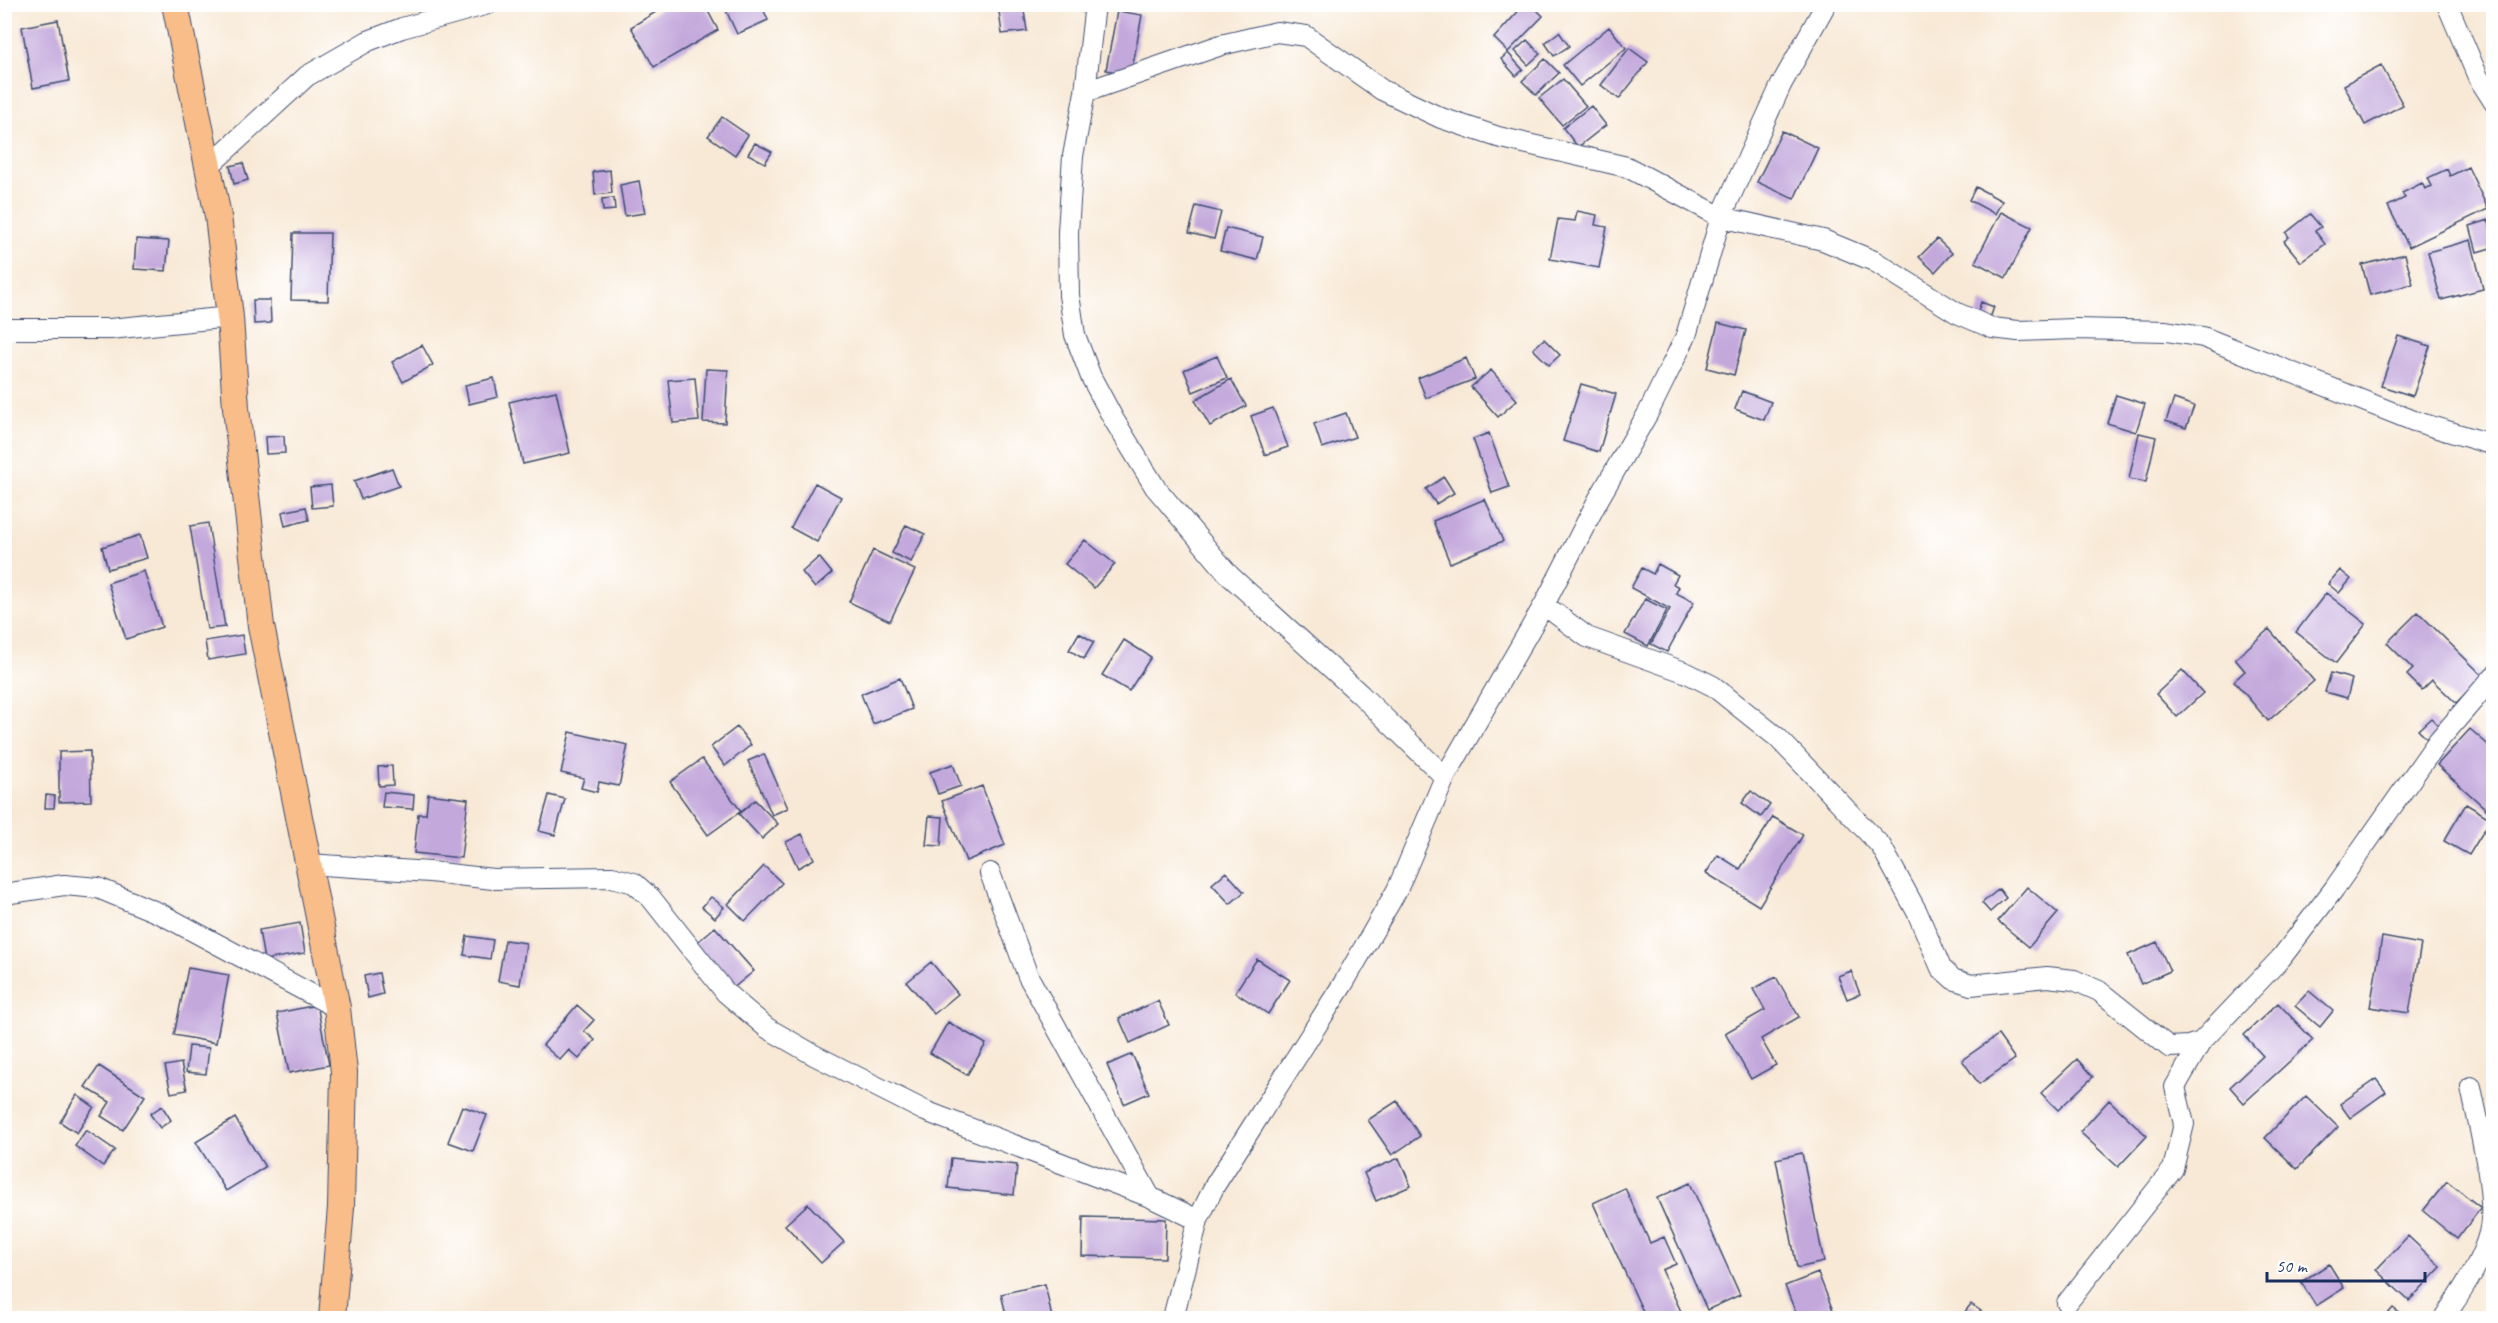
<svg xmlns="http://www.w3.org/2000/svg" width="2498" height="1323" font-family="Caveat,sans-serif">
	<rect width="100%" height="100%" fill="#fff"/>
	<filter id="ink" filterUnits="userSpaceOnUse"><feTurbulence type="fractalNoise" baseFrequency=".0167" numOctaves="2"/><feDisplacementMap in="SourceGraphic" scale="12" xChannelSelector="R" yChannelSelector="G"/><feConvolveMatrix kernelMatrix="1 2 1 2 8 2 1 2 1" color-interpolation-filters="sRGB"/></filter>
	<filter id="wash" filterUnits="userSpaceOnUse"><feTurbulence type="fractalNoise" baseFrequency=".008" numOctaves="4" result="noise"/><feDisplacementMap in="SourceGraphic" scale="24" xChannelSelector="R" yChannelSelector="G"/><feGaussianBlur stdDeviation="1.35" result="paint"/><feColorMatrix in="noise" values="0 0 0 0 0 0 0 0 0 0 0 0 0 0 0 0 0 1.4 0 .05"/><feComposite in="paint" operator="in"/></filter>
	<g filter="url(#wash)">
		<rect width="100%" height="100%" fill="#f8e9d6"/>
		<g id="blocks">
			<path fill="#c3a8dc" d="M669,4H704L718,30L654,67L631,27Z
				M723,4H761L768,20L737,34Z
				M998,4H1023L1027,31L1002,34Z
				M1525,4H1531L1543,16L1508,52L1494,38Z
				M1117,11L1142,15L1131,75L1106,70Z
				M58,20L69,81L33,88L22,27Z
				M1609,27L1626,48L1580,86L1563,65Z
				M1559,32L1569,46L1554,56L1545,43Z
				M1527,40L1540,54L1528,65L1515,51Z
				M1629,48L1648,62L1619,99L1601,85Z
				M1508,53L1523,70L1516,76L1501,59Z
				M1545,59L1559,73L1536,95L1522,81Z
				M2381,65L2403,105L2365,125L2344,85Z
				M1563,79L1586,106L1562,125L1539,98Z
				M1591,106L1606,125L1578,147L1563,128Z
				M722,117L748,135L735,155L708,136Z
				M1782,131L1818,148L1794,199L1757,182Z
				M755,143L772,152L765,163L748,154Z
				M243,163L248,180L234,184L230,166Z
				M2468,167L2488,209L2409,247L2388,206L2405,198L2402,193L2422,183L2425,189L2432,186L2428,178L2447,169L2450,176Z
				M610,170L612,193L595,195L593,172Z
				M639,181L645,213L625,216L620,185Z
				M1976,187L2002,201L1995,214L1969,200Z
				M614,198L615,210L603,211L602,199Z
				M1196,206L1221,212L1214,239L1189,233Z
				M1577,211L1597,215L1595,225L1607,227L1599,268L1550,259L1558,219L1575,221Z
				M2001,212L2032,227L2006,278L1975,262Z
				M2310,214L2321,227L2315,231L2325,244L2301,262L2284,241L2289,237L2286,233Z
				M2489,220L2494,247L2477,252L2470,226Z
				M1226,228L1263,237L1257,260L1220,251Z
				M293,233H330L328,301L291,300Z
				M136,239L169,241L166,271L134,269Z
				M1937,239L1952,253L1935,272L1919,257Z
				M2471,240L2483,289L2441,300L2428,252Z
				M2405,254L2413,284L2370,295L2362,265Z
				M253,300H270L271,323L254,324Z
				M1981,302L1994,307L1989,321L1976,317Z
				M1718,323L1746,330L1734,375L1707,368Z
				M2398,336L2430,346L2413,396L2381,386Z
				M1544,339L1560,355L1549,365L1533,349Z
				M422,345L433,365L403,382L392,362Z
				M1217,356L1227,378L1193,392L1184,370Z
				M1466,358L1475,379L1426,398L1418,378Z
				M706,369L728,370L725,423L703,422Z
				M1491,370L1517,400L1498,417L1471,387Z
				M494,378L498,397L469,404L465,385Z
				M695,378L699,421L673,423L668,380Z
				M1231,379L1246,406L1210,426L1195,400Z
				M1581,384L1616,394L1599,452L1563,441Z
				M556,391L570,453L523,464L509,402Z
				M1742,391L1771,402L1764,420L1735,409Z
				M2116,395L2145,404L2136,432L2107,423Z
				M2174,399L2194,406L2186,428L2166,421Z
				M1273,408L1288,447L1265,455L1251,416Z
				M1346,413L1355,437L1322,448L1314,424Z
				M1489,433L1509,487L1492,493L1473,439Z
				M2139,433L2156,437L2146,482L2129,479Z
				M284,436L285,453L266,454L265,437Z
				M392,468L399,486L361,499L354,481Z
				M1444,477L1454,493L1436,504L1426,489Z
				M815,483L841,497L817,542L791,528Z
				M331,485L333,506L312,508L310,487Z
				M1485,499L1503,541L1450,563L1433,521Z
				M306,507L309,520L285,526L282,512Z
				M208,523L225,627L207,629L190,526Z
				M906,525L925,534L911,562L892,553Z
				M140,535L147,558L108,569L102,547Z
				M1085,540L1115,564L1094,588L1065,564Z
				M873,550L915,570L890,621L849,602Z
				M819,557L832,573L815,588L802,572Z
				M1658,564L1678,575L1673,584L1679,587L1676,593L1694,602L1667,652L1651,644L1670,609L1631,588L1642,568L1653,574Z
				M2340,570L2351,579L2339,593L2328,584Z
				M144,571L162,627L126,639L108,583Z
				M2326,593L2366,624L2336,663L2296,632Z
				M1645,599L1667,610L1648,646L1625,634Z
				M2418,612L2483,676L2456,703L2432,680L2422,690L2407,675L2413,669L2387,643Z
				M2269,629L2314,681L2268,721L2234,681L2245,671L2235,659Z
				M1079,633L1094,642L1084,659L1069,650Z
				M242,635L245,654L208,660L205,641Z
				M1124,640L1151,657L1129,691L1102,675Z
				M2182,670L2203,693L2177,717L2156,694Z
				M2331,673L2352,679L2347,698L2325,692Z
				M900,678L912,709L873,724L861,694Z
				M2431,718L2444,731L2431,743L2418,730Z
				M737,727L751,745L725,766L711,747Z
				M2470,729L2494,750V816L2437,765Z
				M570,732L628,745L619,786L599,782L597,792L581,788L584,778L561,773Z
				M90,751L91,801L59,802V752Z
				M764,754L788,808L772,815L748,761Z
				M702,759L741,811L708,835L670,782Z
				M953,764L961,786L938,794L930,772Z
				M392,766L393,785L379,786L378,767Z
				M982,786L1005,845L966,861L942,801Z
				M1751,791L1770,805L1761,817L1742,803Z
				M384,792L414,795L413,809L382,807Z
				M428,794L468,799L461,858L414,853L418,814H426Z
				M46,795L55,796L54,808H45Z
				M549,795L565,799L555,835L539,831Z
				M755,800L778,824L762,839L739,814Z
				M2466,804L2491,819L2469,855L2444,841Z
				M929,816L943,817L941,846L926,845Z
				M1773,817L1803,835L1759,906L1706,873L1718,855L1740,869Z
				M802,834L814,859L798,868L786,842Z
				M764,866L782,883L745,921L728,904Z
				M1226,872L1244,892L1230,904L1212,884Z
				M2027,887L2058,913L2029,947L1998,921Z
				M1999,889L2006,898L1990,912L1982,903Z
				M711,897L724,907L715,918L702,907Z
				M300,923L305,953L264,960L259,930Z
				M715,927L754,971L732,989L694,945Z
				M467,936L493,940L490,959L464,955Z
				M2382,937L2421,944L2409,1013L2370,1007Z
				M505,940L526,943L520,985L498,981Z
				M2157,942L2170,971L2141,984L2128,955Z
				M1257,959L1290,980L1268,1014L1235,992Z
				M931,962L958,994L934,1014L907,982Z
				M188,968L229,975L216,1043L174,1035Z
				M1851,971L1860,994L1847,999L1838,976Z
				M379,973L383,994L368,998L364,976Z
				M1776,977L1799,1017L1761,1039L1776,1065L1751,1079L1725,1033L1765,1010L1753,989Z
				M2309,991L2333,1011L2320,1027L2295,1006Z
				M1158,1001L1169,1025L1130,1043L1119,1018Z
				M2278,1003L2313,1040L2244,1103L2230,1087L2263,1056L2244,1035Z
				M317,1005L329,1065L289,1073L277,1013Z
				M577,1005L594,1020L584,1031L595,1040L579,1059L569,1050L560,1060L543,1045Z
				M948,1022L986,1044L967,1075L930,1053Z
				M1998,1035L2015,1059L1979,1084L1962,1060Z
				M189,1046L209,1048L206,1074L186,1072Z
				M1132,1054L1149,1093L1124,1104L1107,1065Z
				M2077,1059L2093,1077L2058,1110L2041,1093Z
				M181,1063L187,1090L171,1093L165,1066Z
				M99,1066L145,1096L123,1130L101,1116L110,1102L85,1087Z
				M2376,1079L2386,1092L2350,1118L2340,1104Z
				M77,1095L94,1107L77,1133L60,1122Z
				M2306,1096L2338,1127L2297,1169L2265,1138Z
				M2109,1100L2147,1136L2118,1167L2080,1132Z
				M1397,1101L1420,1136L1392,1155L1368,1120Z
				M162,1106L171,1120L160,1128L150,1114Z
				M462,1106L487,1115L473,1151L448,1142Z
				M235,1118L265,1167L226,1191L196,1142Z
				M86,1130L115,1150L103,1166L75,1146Z
				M1802,1153L1824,1262L1797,1268L1776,1159Z
				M951,1158L1017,1165L1014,1195L948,1188Z
				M1399,1158L1411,1186L1376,1201L1364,1173Z
				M2447,1181L2481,1208L2457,1239L2423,1211Z
				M1690,1183L1740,1295L1707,1310L1657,1198Z
				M1625,1188L1650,1243L1664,1237L1676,1264L1662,1270L1684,1318H1646L1593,1203Z
				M808,1204L844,1242L821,1263L785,1225Z
				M1083,1217L1166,1219L1165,1258L1082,1256Z
				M2408,1236L2441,1267L2409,1301L2376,1270Z
				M2329,1264L2344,1288L2316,1306L2301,1282Z
				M1818,1273L1836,1318H1798L1785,1286Z
				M1045,1284L1052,1318H1007L1001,1294Z
				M1971,1304L1991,1318H1960Z
				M2393,1308L2406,1318H2384Z"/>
		</g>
	</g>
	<g filter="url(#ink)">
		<use href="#blocks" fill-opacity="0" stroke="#3c4b70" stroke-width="1.5"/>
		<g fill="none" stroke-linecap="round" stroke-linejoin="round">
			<defs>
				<path id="minor" d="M1095,4L1085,92L1073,156L1068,232L1069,295L1075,335L1091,377L1114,420L1155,487L1230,576L1361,695L1445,777
					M2447,4L2478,77L2494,102
					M1085,92L1221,45L1277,32L1306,36L1382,90L1441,118L1498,137L1627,167L1721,217L1823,240L1874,261L1957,313L1992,328L2018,331L2075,329L2166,331L2203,337L2414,421L2494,445
					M209,166L307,76L368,41L402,28L488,4
					M4,329H110L230,317
					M1544,605L1587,637L1687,673L1713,686L1778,738L1881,846L1917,912L1941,968L1953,979L1971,985L2047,977L2074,980L2099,991L2169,1047L2188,1046L2201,1042L2281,958L2334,889L2438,741L2494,676
					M308,864L430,872L493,879L612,877L634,883L651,898L726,993L767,1028L814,1055L925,1111L1150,1197L1198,1220
					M990,873L1028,976L1150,1197
					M4,894L64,885L98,888L161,914L337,1008
					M2067,1303L2173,1169L2184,1124L2175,1087L2201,1042
					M1173,1318L1198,1220L1215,1185L1343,984L1397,890L1445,777L1544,605L1598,500L1648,413L1686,336L1721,217L1781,85L1826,4
					M2444,1318C2461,1292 2481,1264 2489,1233C2498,1198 2478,1124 2471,1087"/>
				<path id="major" d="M175,4L218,216L230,317L236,408L261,626L337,1008L344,1072L341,1207L332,1318"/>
			</defs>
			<use href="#minor" stroke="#3c4b70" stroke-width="22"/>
			<use href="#major" stroke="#3c4b70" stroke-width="28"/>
			<use href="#minor" stroke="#fff" stroke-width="20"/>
			<use href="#major" stroke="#f8bd89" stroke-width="26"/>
		</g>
	</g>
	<rect width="2498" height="1323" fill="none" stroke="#fff" stroke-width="24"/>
	<path d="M2267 1272v9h158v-9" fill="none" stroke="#1b2f5e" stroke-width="3"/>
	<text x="2276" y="1272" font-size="18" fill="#1b2f5e" stroke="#ffffff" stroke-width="4.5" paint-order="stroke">50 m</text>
</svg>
